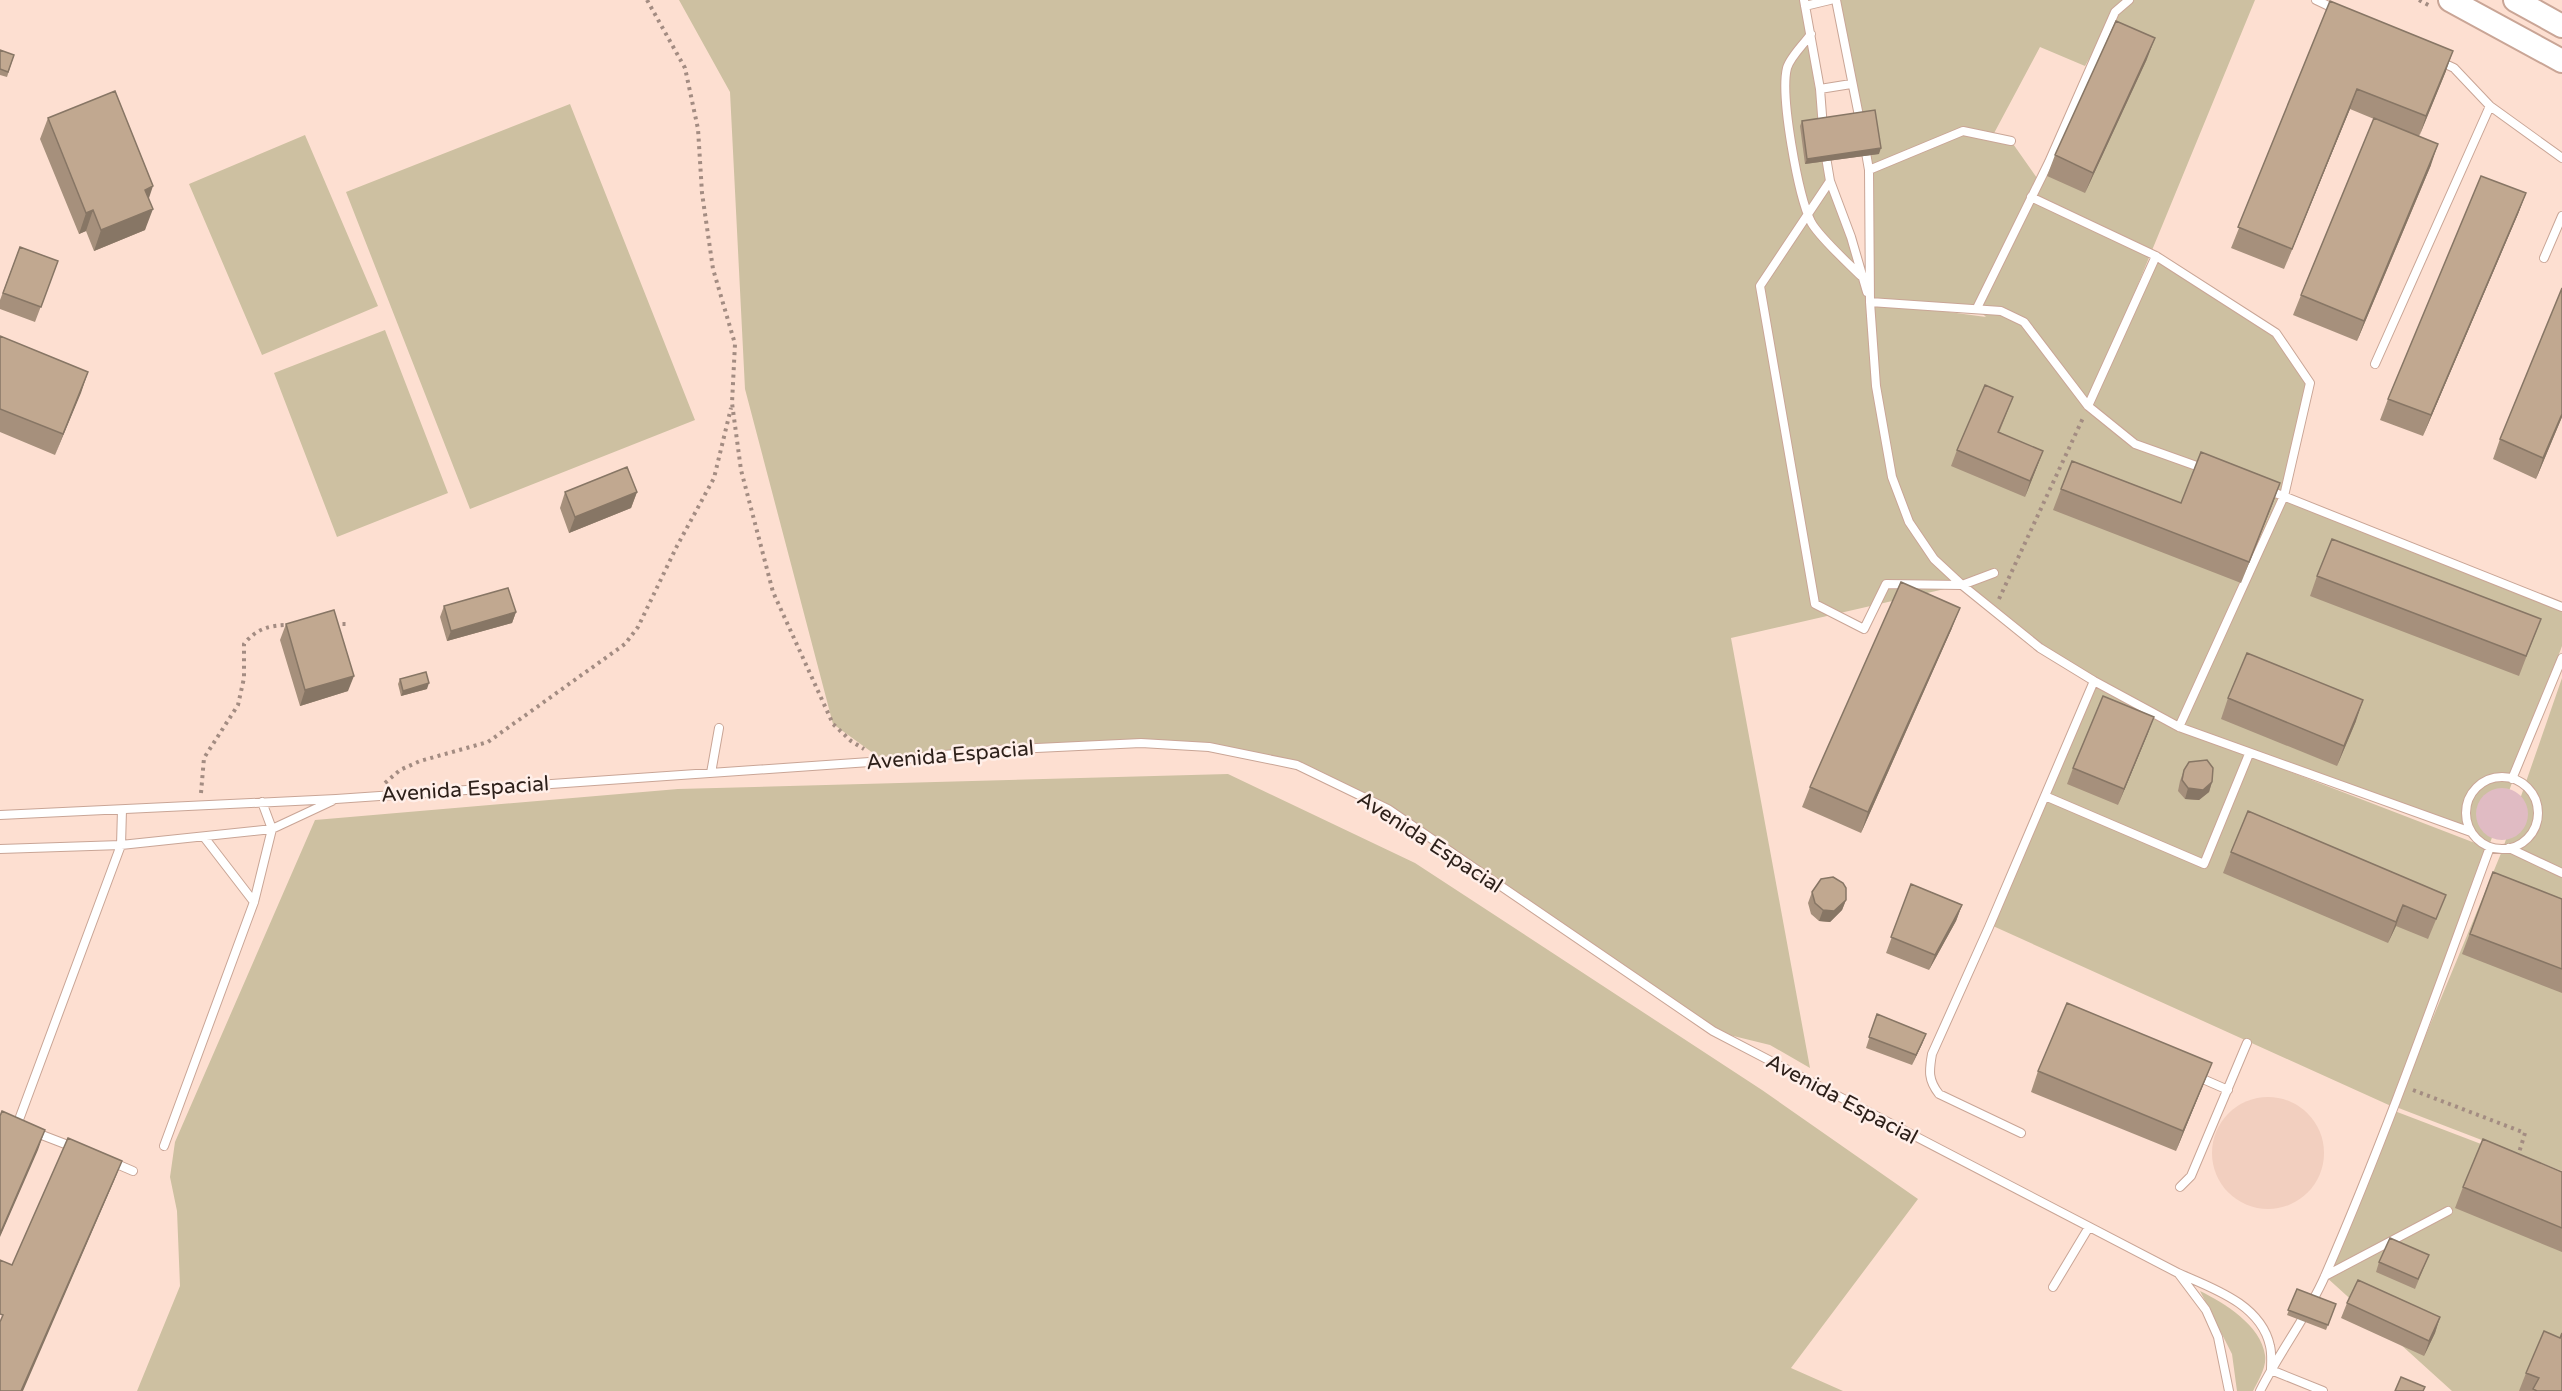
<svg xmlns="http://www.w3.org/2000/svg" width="2562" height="1391" font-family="'Varela Round',sans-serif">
	<rect width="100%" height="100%" fill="#fddfd1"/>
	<path fill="#f2cfbf" d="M2212 1153a56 56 0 1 1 112 0a56 56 0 1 1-112 0Z"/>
	<path fill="#cdc0a1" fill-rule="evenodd" d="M679,0H1801L1830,181L1869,299V170L1837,0H2255L2097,384L2156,256L2276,333L2310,383L2284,496L2189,707L2286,501L2562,611V646L2490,843L2180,726L2040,648L1962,585L1731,638L1810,1068L1770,1045L1713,1031L1388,809L1297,765L1209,747L1141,743L884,761L833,724L745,389L730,92ZM2109,24L2038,178H2037L2011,141L1992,137L2040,47L2085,66ZM1882,303L1977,308L1986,317Z
		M570,104L695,420L470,509L346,192Z
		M305,135L378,306L262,355L189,184Z
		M385,330L448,493L337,537L274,373Z
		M2562,678V1171L2396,1107L2502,851Z
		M2096,684L2179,729L2488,848L2391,1106L1993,926Z
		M1228,774L1415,863L1762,1090L1918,1199L1791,1368L1843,1391H137L180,1286L177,1211L170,1177L175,1142L315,820L678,789Z
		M2392,1110L2562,1175V1391H2452L2325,1276Z
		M2200,1291C2224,1303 2261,1325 2265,1355C2267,1367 2258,1381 2253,1391H2237L2232,1354Z"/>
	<path fill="#e0bbc3" d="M2476 814a26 26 0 1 1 52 0a26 26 0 1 1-52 0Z"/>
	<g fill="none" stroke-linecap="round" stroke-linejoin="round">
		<defs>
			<path id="lane" d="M1804,0L1820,89L1823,128
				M1836,0L1860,121
				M2316,0L2337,10
				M1805,6L1830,0
				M1811,34C1804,44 1790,57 1787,68C1780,96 1798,195 1811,222C1819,237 1848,263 1861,276
				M2439,61L2454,68L2490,106L2562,158
				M1820,89L1851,84
				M1865,147L1869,170L1870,302L1876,386L1892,477L1909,522L1934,559L1962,585L2040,648L2094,681L2179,727L2471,832
				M1825,151L1830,181L1851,237L1867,292
				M1869,170L1963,131L2011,141
				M1830,181L1760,286L1815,604L1864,629L1886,584L1962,585L1994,573
				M2031,197L2156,256L2276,333L2310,383L2284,496L2179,727
				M2544,258L2562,216
				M1870,302L2001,311L2024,322L2088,406L2135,444L2205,469
				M1977,308L2049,162L2115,12L2129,0
				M2375,364L2490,106
				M2088,406L2156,256
				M2268,490L2562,607
				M711,773L719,728
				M2466 813a36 36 0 1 1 72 0a36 36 0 1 1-72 0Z
				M2512,779L2562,658
				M2045,796L2204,864L2249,754
				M0,815L336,799L884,761L995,750L1141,743L1209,747L1297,765L1388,809L1713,1031L2178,1273C2212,1288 2261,1304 2270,1346C2272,1354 2271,1363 2271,1370
				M204,837L254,902
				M2509,848L2562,873
				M0,849L121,845L272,829L332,801
				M2196,1076L2228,1090
				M17,1125L121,845L122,810
				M34,1132L73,1147
				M2021,1133L1939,1094C1928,1080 1929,1071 1932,1054L1989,927L2094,681
				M164,1146L254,902L272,829L262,802
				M112,1162L133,1171
				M2180,1187L2191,1176L2247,1043
				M2179,1274L2206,1310L2218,1337L2229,1391
				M2325,1276L2448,1211
				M2053,1287L2089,1227
				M2271,1370L2323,1391
				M2260,1391C2280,1351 2307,1317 2325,1276C2386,1136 2437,991 2490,847"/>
			<path id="secondary" d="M2450,0L2562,61
				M2515,0L2562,26"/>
		</defs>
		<use href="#lane" stroke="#c9a596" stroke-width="10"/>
		<use href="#secondary" stroke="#c9a596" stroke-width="26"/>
		<path stroke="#a38c82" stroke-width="4" stroke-dasharray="3 4.5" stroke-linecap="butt" d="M647,0L685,68L698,129L702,193L713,269L735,344L732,403L741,470L773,592L833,724L851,741L864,749
			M2419,0L2432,7
			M1999,599L2083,418
			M335,624H346
			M385,783L400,770L420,761L488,742L625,644L638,627L677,546L714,478L731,408
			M201,793L204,758L238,705L244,678V644C256,629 269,625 289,625
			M2413,1090L2525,1133L2518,1156"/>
		<use href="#lane" stroke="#fff" stroke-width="8"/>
		<use href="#secondary" stroke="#fff" stroke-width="22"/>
	</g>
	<path fill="#a6907c" d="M2330,1L2446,71L2419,136L2431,165L2357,341L2293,315L2301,295L2374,119L2350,109L2284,269L2231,248Z
		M0,50L14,55L7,77L0,75Z
		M2147,59L2085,193L2047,176L2055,155Z
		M48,118L149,199L145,230L94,251L86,231L79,234L40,139Z
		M1802,121L1879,154L1805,164L1800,126Z
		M2526,193L2518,214L2423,436L2380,420L2388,399Z
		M20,247L58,261L35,322L0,309V300Z
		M0,336L88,372L55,455L0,432Z
		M2013,397L1999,433L2043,451L2025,497L1951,466L1957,450Z
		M2562,417L2536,479L2493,459L2500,439Z
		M2280,483L2241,583L2053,510L2061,489L2181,503Z
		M565,492H637L631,508L569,533L560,508Z
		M2317,576L2541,619L2519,676L2310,596Z
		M444,606L516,612L512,623L447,641L440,617Z
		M286,624L348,691L300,706L280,640Z
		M1952,628L1861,833L1802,807L1810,787Z
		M400,679L427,689L401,696L398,684Z
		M2228,698L2356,721L2337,766L2221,719Z
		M2148,733L2118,805L2067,784L2073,768Z
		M2184,770L2212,782L2209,792L2199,800L2185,799L2178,791L2180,781Z
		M2231,852L2438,915L2428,939L2396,926L2388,943L2223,873Z
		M2493,872L2562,899V993L2462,954Z
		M1911,884L1962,905L1956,921L1929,970L1886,953Z
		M1812,892L1846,900L1842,910L1830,922L1819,921L1811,914L1808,903Z
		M1877,1014L1926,1034L1922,1044L1912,1065L1866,1048Z
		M2212,1063L2176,1151L2031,1092L2038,1071Z
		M2562,1172V1252L2455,1208L2463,1187Z
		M2429,1255L2415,1289L2376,1272L2379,1262Z
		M2297,1289L2336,1304L2326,1330L2287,1315Z
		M2347,1303L2440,1317L2435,1333L2424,1356L2341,1318Z
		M2560,1338L2562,1391H2519L2526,1373Z"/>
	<path fill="#877665" d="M2155,38L2147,59L2085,193L2093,173Z
		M2453,51L2446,71L2419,137L2426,116Z
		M2357,89L2350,109L2284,269L2292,249Z
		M2438,144L2431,165L2357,341L2364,321Z
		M1881,148L1879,154L1805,164L1807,159Z
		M153,186L146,207L145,190Z
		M2526,193L2518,214L2423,436L2431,415Z
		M153,209L145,230L94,251L101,230Z
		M93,210L86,231L79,234L86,213Z
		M88,372L81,393L55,455L63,434Z
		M2562,414V417L2536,479L2543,458Z
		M2043,451L2037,467L2025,497L2030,481Z
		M2280,483L2273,503L2241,583L2249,562Z
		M637,492L631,508L569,533L575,517Z
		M1960,608L1952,628L1861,833L1868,812Z
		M516,612L512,623L447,641L451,631Z
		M354,676L348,691L300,706L305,690Z
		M429,683L427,689L401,696L403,691Z
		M2363,700L2356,721L2337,766L2344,746Z
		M2154,717L2148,733L2118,805L2124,789Z
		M2212,782L2209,792L2199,800L2185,799L2188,788Z
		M1846,900L1842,910L1830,922L1819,921L1823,910Z
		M1962,905L1956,921L1929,970L1935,955Z
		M2403,905L2396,926L2388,943L2396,922Z
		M1926,1034L1922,1044L1912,1065L1916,1055Z
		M2212,1063L2204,1083L2176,1151L2183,1131Z
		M45,1130L38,1150L0,1237V1234Z
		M122,1161L114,1181L23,1391H21Z
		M2440,1317L2435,1333L2424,1356L2429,1341Z"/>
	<path fill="#c1a890" stroke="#877665" stroke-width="1.5" d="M2330,1L2453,51L2426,116L2357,89L2292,249L2238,227Z
		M2116,21L2155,38L2093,173L2055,155Z
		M0,50L14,55L8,72L0,69Z
		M115,91L153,186L145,190L153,209L101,230L93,210L86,213L48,118Z
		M1875,110L1881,148L1807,159L1802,121Z
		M2374,118L2438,144L2364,321L2301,295Z
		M2481,176L2526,193L2431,415L2388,399Z
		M20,247L58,261L41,307L3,293Z
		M2562,288V414L2543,458L2500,439Z
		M0,336L88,372L63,434L0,409Z
		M1985,385L2013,397L1998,432L2043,451L2030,481L1957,450Z
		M2201,452L2280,483L2249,562L2061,489L2072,461L2181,503Z
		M627,467L637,492L575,517L565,492Z
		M2332,539L2541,619L2526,656L2317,576Z
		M1901,582L1960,608L1868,812L1810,787Z
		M508,588L516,612L451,631L444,606Z
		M334,610L354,676L305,690L286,624Z
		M2247,653L2363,700L2344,746L2228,698Z
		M426,672L429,683L403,691L400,679Z
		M2103,696L2154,717L2124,789L2073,768Z
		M2207,760L2213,768L2212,782L2203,790L2188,788L2182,780L2184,770L2189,762Z
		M2248,811L2446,895L2436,919L2403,905L2396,922L2231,852Z
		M2493,872L2562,899V969L2470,934Z
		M1833,877L1843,883L1846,888V900L1834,911L1823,910L1815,903L1812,892L1821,879Z
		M1911,884L1962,905L1935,955L1891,937Z
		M2067,1003L2212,1063L2183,1131L2038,1071Z
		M1877,1014L1926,1034L1916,1055L1869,1037Z
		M2,1111L45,1130L0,1234V1116Z
		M68,1138L122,1161L21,1391H0V1322L3,1315L0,1314V1260L12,1265Z
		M2483,1139L2562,1172V1228L2463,1187Z
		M2390,1238L2429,1255L2418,1279L2379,1262Z
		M2358,1280L2440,1317L2429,1341L2347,1303Z
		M2297,1289L2336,1304L2328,1325L2288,1310Z
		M2544,1331L2560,1338L2562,1333V1391H2537L2533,1389L2539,1378L2526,1373Z
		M2401,1377L2425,1387L2423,1391H2395Z"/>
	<g text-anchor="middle" stroke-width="5" stroke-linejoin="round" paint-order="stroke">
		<g font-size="21" fill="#2d201a" stroke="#ffefe9">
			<text transform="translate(950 755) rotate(-5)" y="7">Avenida Espacial</text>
			<text transform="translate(465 789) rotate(-4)" y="7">Avenida Espacial</text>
			<text transform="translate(1430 842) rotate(33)" y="7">Avenida Espacial</text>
			<text transform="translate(1842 1099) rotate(28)" y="7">Avenida Espacial</text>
		</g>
	</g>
</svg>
